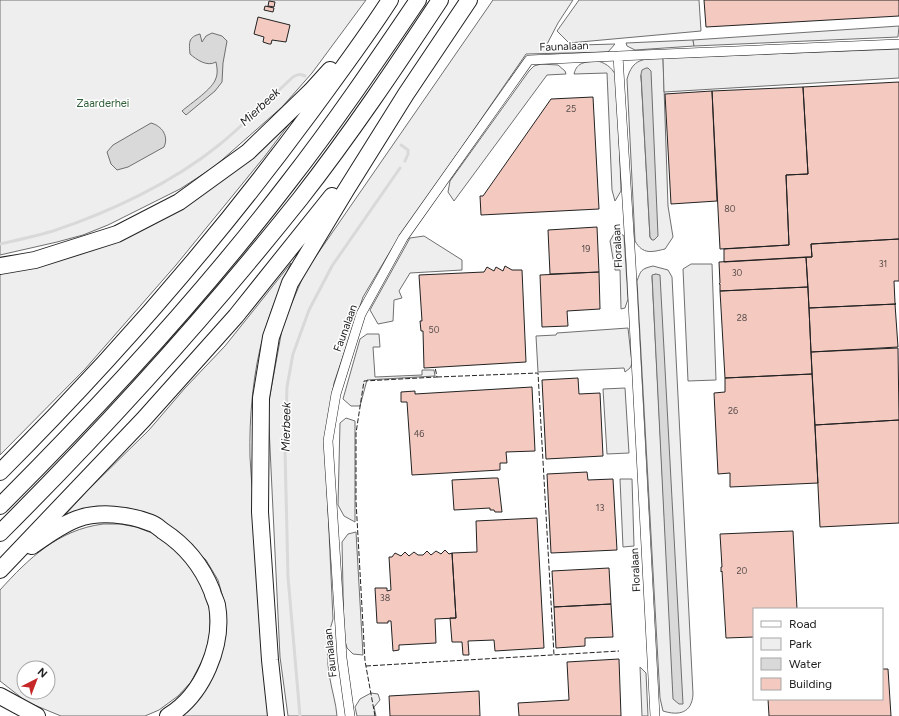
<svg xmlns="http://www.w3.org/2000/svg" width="899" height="716" font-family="Figtree,sans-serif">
	<rect width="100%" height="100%" fill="#fff"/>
	<path fill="#eee" stroke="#6f6f6f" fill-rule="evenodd" d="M0,0H366L312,73L282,107L214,167L180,189L108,225L83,235L57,242L0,255Z
		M493,0H573L558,23L546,46L615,44L608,52L526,54L391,250L363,297L334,383L325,445L333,619C327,638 326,659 330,679C332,691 336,703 337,716H288L280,657L268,406L283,324L305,272Z
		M693,40L694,46L635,50L627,46L626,43Z
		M663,58L668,206L673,237L665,249C652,252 643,255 635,241L627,79C633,58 643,59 663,58ZM641,75L652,240L650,237Z
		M598,61C608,64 613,69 617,78L621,191L615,201L612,190L607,73L574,74C577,61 587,62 598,61Z
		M541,64L558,65L565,71L566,74L547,75L454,201L448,192L450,181L529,71L534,66Z
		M308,99L265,156L176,265L85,369L0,455V271L142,230Z
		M616,230L624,236L628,299L625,308L621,309L620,270H615L610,241Z
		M424,236L462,260V270L410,273L399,291L402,298L394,300L393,321L378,324L370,310L410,238Z
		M291,263C281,286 271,309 264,334C253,370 249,419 250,457C251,486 256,515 258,544C263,601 267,659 271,716H175L223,645L226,626L225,605L218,580L206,560L195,549L140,515L54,527L87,491L149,430L185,388L225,346L261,301Z
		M653,266L668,270L672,277L693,694C692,713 679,716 663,711L660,698L637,281C641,270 641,269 653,266ZM656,274L674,699L652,276Z
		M628,328L632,364L630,368L625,372L624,368L538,372L536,336L556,335L557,333Z
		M367,334H379L380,347H373L375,377L422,375V370H434L435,376L367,380L360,406H351L343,399L360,339Z
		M346,418L355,421V522L344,516L338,505L340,423Z
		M103,524H120L136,527L152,533L178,551L192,566L203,586L210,611V634L205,655L191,682L178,696L159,710L145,716H61L27,702L0,681V590C29,558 58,530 103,524ZM24,668H48V692H24Z
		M356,532L363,655L353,654L347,648L344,637L342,542L348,534Z
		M640,667L646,673L648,716H642Z
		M371,693L378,694L380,700L374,707L376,716H357L355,707L360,699Z"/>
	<path fill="#ededed" stroke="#6f6f6f" d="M579,0H699L701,31L569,43L557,31Z
		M899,26L898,37L694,46L693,40Z
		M899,49V78L664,92L663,58Z
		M691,264H712L716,380L688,381L683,269Z
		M625,388L629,453L607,454L603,389Z
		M620,479H632L634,546L623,547Z"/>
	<path fill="#d9d9d9" stroke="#6f6f6f" d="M212,33L222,36L227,41L223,63L222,82L215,91L186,115L182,111C191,103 213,89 216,78C218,73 217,67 216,62C207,67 197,60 190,54C189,43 188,37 200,34L202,42L206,36Z
		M646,68H648L651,71L658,236L654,240H652L650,237L641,74L642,70Z
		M151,123C162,126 169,136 164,147L128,167L117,170L111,164L107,152L113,145Z
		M656,274L660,275L683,704H679L673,699L652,275Z"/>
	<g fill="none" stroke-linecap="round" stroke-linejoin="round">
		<path stroke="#d9d9d9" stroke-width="3" d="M401,145L408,150V154L405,161
			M0,244C18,240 36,236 53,231C110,212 172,183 219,145C245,124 268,100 293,77C298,74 300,74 305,76
			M300,716L288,577L285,450L287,387L293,354L309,310L332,266L400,168"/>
	</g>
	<path fill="#f3c9c0" stroke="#222" d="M704,0H899V16L706,27Z
		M269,1L275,2L274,7L268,6Z
		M265,6L274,8L273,12L264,10Z
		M258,17L290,25L286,42L272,40L271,44H269L263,42L264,37L254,34Z
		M899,82V239L811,244L812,257L724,262V249L789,245L786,175L808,174L803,87Z
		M803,87L808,174L786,175L789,245L720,249L712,91Z
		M712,91L717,201L671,204L665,94Z
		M593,97L599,209L481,215L480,196H483L551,99Z
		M597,227L599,272L550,274L548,230Z
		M899,239V281H894L895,303L896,304L809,308L806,257H812L811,244Z
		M806,257L808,287L720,291V284H719L720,283L719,262Z
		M505,266L512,270H522L526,362L424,368L423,331H421L420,321H422L419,275L484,272L487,267L494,271L496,267L503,271Z
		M599,272L600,309L567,311L568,326L542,327L540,275Z
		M808,287L812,374L725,378L720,291Z
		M895,304L898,347L811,352L809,308L896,304Z
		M898,348L899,420L815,425L811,352Z
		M812,374L818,483L730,487V473L718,474L714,393L725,392V378Z
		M578,378L579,394L600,393L603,456L546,459L542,380Z
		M532,387L535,451L506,452L507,463H500V470L412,475L407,402H401V392L415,391V394Z
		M899,420V523L820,527L815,425Z
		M587,472L588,480L613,479L617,550L551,553L547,474Z
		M493,478H498L502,512H495L494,510H490V508L454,510L452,480Z
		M537,518L544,648L495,651L494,640L468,641L469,655H463L462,642H452L450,618H456L452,553L477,552L476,521Z
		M793,531L797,609H754V637L726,638L722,571L721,572V567H722L720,534Z
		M445,550L449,554L452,553L456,618L435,619L436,643L399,645V650L393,651L391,621H388V623H377L375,588H387V591L391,590L389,557H392L395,553L401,556L405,552L409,556L414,552L418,555H423L427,551L431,555L436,551L441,554Z
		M609,568L611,604L554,607L552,571Z
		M611,604L613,637L585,638V646L556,648L554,607Z
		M619,659L621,716H519L518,703L569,700L567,662Z
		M882,669H888L891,716H769L768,699H882Z
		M479,691L480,716H390L389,696Z"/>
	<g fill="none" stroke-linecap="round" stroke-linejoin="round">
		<defs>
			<path id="minor" d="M350,716L342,658L328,441L336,394L361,314L403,238L529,60L618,56
				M655,716L631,264L618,56L899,44"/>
			<path id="motorway" d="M0,266L35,260L117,234L179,202L248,152L311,91L330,70
				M0,472C112,360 216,241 310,113C337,76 365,39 390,0
				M0,506C102,404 200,298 288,183C334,124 376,62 418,0
				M0,533C106,427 206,317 300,199C350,135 395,68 440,0
				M32,546C46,536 61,525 77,519C99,511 128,514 151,523C155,524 159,528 163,531C186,546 202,566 212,591C213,596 216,601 217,605C224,645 203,695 168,716
				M0,570L143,420L236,316L332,196
				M0,696L37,716
				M276,716L270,660L260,512L261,398L271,337L290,283L346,190L406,94L469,0"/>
		</defs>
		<use href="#minor" stroke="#222" stroke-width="10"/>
		<use href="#motorway" stroke="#222" stroke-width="18"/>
		<use href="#minor" stroke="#fff" stroke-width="9"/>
		<use href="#motorway" stroke="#fff" stroke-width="16"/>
		<path stroke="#222" stroke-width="1" stroke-dasharray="5 2" stroke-linecap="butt" d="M437,377L538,373L554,655
			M366,666L619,651
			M375,716L365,661L356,501V433L364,381L437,377L435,367"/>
	</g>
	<g text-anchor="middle" stroke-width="3" stroke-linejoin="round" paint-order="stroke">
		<g font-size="9" fill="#564c4a">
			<text x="571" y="112">25</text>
			<text x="730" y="212">80</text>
			<text x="586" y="252">19</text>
			<text x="883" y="267">31</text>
			<text x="737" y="276">30</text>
			<text x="742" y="321">28</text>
			<text x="434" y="333">50</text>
			<text x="733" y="414">26</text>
			<text x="419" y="437">46</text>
			<text x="600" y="511">13</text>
			<text x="742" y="574">20</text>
			<text x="385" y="601">38</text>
		</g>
		<g font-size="11" fill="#222" stroke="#fff">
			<text transform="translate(564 46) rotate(-2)" y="4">Faunalaan</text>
			<text transform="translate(617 246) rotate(-93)" y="4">Floralaan</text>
			<text transform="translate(345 328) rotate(-70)" y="4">Faunalaan</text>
			<text transform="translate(635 570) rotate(-93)" y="4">Floralaan</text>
			<text transform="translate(330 653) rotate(-96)" y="4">Faunalaan</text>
		</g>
		<g font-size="11" fill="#2f5e38" stroke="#fff">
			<text x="103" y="107">Zaarderhei</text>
		</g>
		<g font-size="12" font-style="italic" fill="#222" stroke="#fff">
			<text transform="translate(260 107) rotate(-43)" y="4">Mierbeek</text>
			<text transform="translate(286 427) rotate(-89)" y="4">Mierbeek</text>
		</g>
	</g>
	<rect x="753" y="608" width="130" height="92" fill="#ffffff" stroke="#a7a7a7"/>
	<rect x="761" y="621" width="20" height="6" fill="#ffffff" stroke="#a7a7a7"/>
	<text x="789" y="628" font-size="12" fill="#222222">Road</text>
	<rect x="761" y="638" width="20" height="12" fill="#eeeeee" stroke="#a7a7a7"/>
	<text x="789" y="648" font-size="12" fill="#222222">Park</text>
	<rect x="761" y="658" width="20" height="12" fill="#d9d9d9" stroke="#a7a7a7"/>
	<text x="789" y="668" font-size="12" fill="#222222">Water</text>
	<rect x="761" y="678" width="20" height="12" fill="#f3c9c0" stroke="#a7a7a7"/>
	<text x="789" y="688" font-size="12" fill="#222222">Building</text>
	<g transform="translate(36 680) rotate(42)"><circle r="19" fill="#ffffff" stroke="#a7a7a7"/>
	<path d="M0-3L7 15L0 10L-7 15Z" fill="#c62828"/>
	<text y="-6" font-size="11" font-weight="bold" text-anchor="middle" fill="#222222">N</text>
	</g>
</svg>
